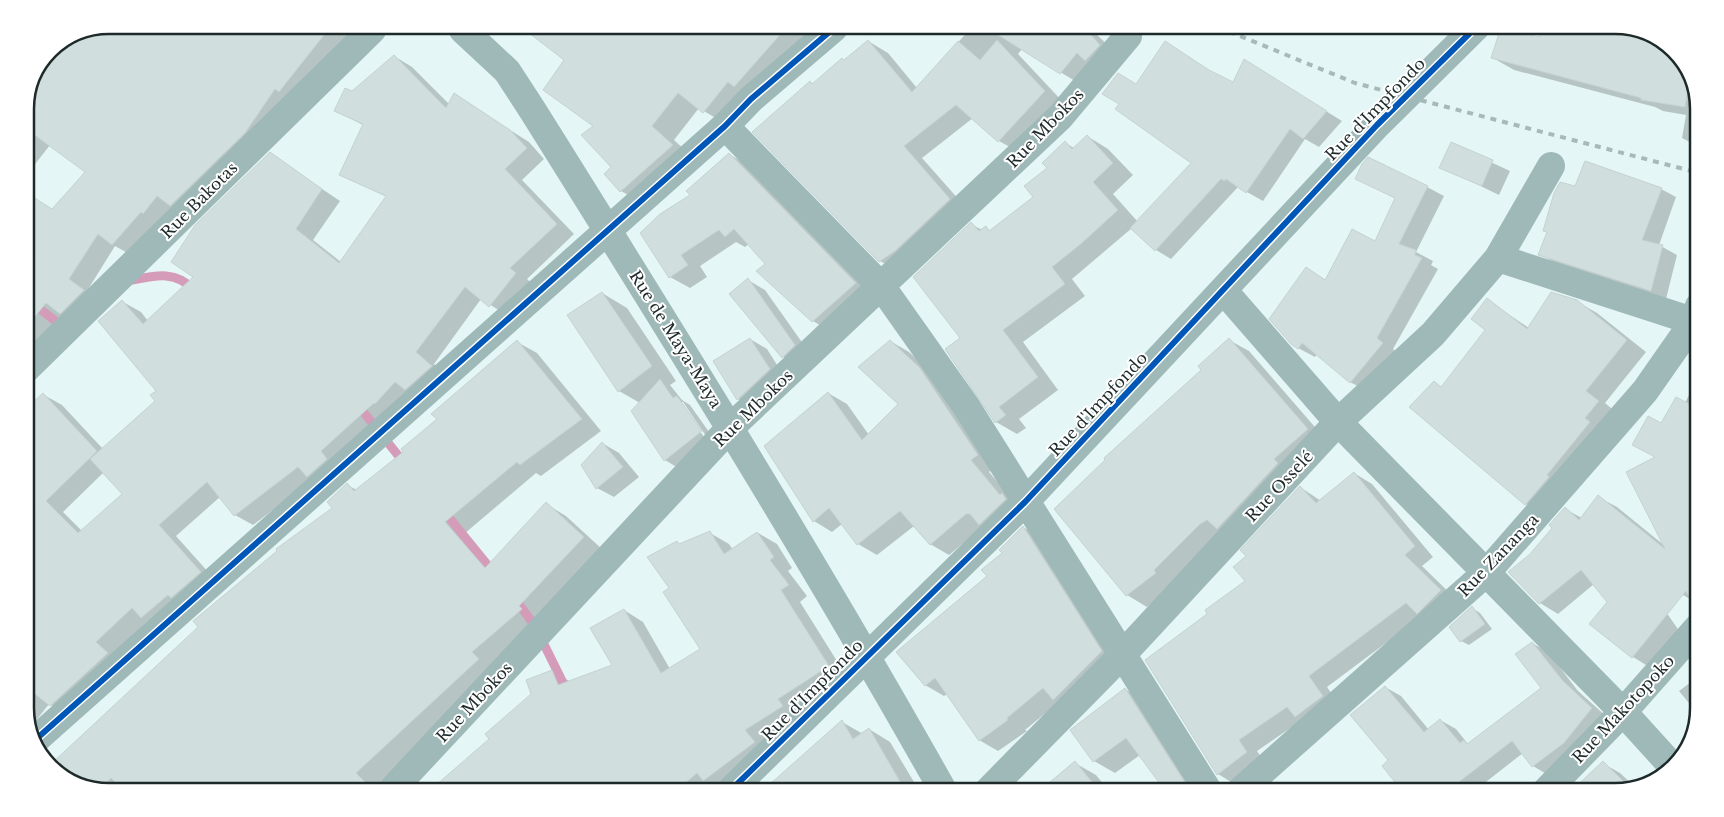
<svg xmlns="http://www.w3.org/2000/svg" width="1724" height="817" font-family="'Libre Baskerville',serif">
	<rect width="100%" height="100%" fill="#e5f6f6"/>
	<path fill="#0003" fill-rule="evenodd" d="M1543,25H1615L1652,34L1685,62L1699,104V147L1682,138L1686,115L1663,111L1655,107L1514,70L1493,58L1540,38Z
		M1089,27L1119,56L1080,84L1022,49L1018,54L1063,102L1019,152L999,141L973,118L922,158L969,211L900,272L880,261L810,82L814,84L868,41L888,53L917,88L971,28Z
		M823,28L727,125L699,108L674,140L695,159L644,204L621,191L566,59L527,29Z
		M353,30L131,255L115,246L87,291L25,362V193L53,210L87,172L50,145L25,177V104L50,49L77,31Z
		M394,56L412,67L449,104L455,95L529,142L544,159L522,180L574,234L527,279L534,285L508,316L481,299L434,364L449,377L253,525L235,515L221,496L176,536L218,583L160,628L148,621L114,653L69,716L49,704L30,728L25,714V412L44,395L62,405L103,449L157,401L158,391L123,302L141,312L148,321L195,277L270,154L340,201L313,240L341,262L387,197L341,174L363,125L336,111L352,93ZM104,472L124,494L82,531L63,512Z
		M1260,70L1342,121L1319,147L1305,139L1263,201L1238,187L1171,259L1156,250L1132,228L1072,279L1085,296L1023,342L1058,390L1019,419L1026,428L1017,434L996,422L961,338L971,224L982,230L986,228L991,231L1035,198L1065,143L1074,148L1087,136L1108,149L1133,175L1113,194L1138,222L1193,163L1137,86L1215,74L1234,83Z
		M1452,144L1510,171L1499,195L1441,167Z
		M729,154L749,166L875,295L833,333L813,321L758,271L767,264L749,244L745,247L736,242L700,266L707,277L690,288L670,277Z
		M1357,178L1427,187L1444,196L1416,252L1433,261L1431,265L1438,269L1393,349L1399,354L1367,391L1350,382L1317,354L1315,357L1298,348L1306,268L1326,280L1375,243L1396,199Z
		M1576,187L1661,189L1676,197L1659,245L1677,255L1666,299L1555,263L1540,254Z
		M748,280L765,290L811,355L799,366L783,357Z
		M602,293L627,308L676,381L670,385L682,400L690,405L714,439L678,468L665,460L640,403L619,391ZM679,402H683L706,436L704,437Z
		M1487,300L1529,328L1576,301L1597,313L1646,352L1605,403L1617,413L1545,515L1526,504L1434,383L1442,387L1487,330Z
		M750,339L767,349L786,379L755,409L738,399Z
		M1229,340L1249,351L1327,441L1175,584L1147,607L1127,595L1056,510L1203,370Z
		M890,341L909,352L939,380L996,466L989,472L1014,501L949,555L930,544L914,526L877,555L858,544L842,524L832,532L814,521L828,393L847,404L869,435L900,404Z
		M517,342L537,353L601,431L541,476L536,473L464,534L490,564L546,504L566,516L603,550L498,671L376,786L383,792H109L72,783L51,765L200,627L334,508L347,485L357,490L405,452Z
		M1699,374V604L1683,595L1639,551L1629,559L1680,632L1651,668L1633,657L1591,624L1609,602L1594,584L1558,614L1540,603L1531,555L1554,528L1565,509L1582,518L1598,497L1617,507L1665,546L1657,458L1662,425L1685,403Z
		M602,443L619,453L639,477L614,497L597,488Z
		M1354,473L1372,484L1433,557L1422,566L1459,602L1422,616L1327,687L1341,707L1302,720L1257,751L1265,763L1236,785L1218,774L1209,614L1247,581L1248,556L1300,487L1321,501Z
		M1023,527L1042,538L1120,662L1059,702L1025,730L1027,731L998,751L979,740L947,694L944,696L925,685L988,576Z
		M710,533L729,544L733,550L758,533L777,544L792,568L788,571L807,596L800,602L847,677L723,791L714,786L707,792H428L491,739L552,671L571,682L613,665L624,610L643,622L670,669L702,649L671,588L680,545Z
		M1472,608L1480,613L1492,629L1469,645L1461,641Z
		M1532,643L1548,652L1578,691L1607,717L1548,775L1533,766L1523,753L1473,792H1389L1399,784L1390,761L1385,687L1401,696L1429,730L1440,720L1456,729L1468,744L1543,688Z
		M1699,676V708L1698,714L1679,691Z
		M1125,689L1146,702L1203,792H1168L1140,755L1115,773L1094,761Z
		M842,722L863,734L869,729L890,742L920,792H763Z
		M1075,763L1096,775L1110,792H1051Z
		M1604,764L1620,773L1634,786L1616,792H1572Z"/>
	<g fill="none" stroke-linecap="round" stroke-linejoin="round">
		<path stroke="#d59cb9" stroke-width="9" d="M128,281C153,276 175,269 194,290
			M32,303L62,326L65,325
			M357,404L405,464
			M442,509L495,574
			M513,596L535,626L568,693"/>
	</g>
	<path fill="#d1dede" stroke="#c5d2d2" d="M1541,25H1615L1652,34L1685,62L1690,78L1685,107L1641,100V98L1491,58L1501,27L1539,37Z
		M1097,27L1091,35L1100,45L1085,61L1077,53L1060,74L987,28Z
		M786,28L734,87L728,82L703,113L678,93L652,126L673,145L620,192L604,174L611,167L581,135L593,126L543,90L564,60L524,29Z
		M328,30L279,92L275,89L245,133L170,206L157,196L143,214L141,212L112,245L98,234L69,279L84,290L60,314L46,303L25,329V192L52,209L85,172L25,128V104L50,49L77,31Z
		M868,40L912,92L958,41L980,60L997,40L1045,91L998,142L956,105L904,146L950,199L895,251L879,262L752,132L810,81L812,84L842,58L844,60Z
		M1165,41L1209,70L1233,82L1244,59L1327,111L1303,139L1290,129L1246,193L1226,179L1225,181L1221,179L1155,251L1130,228L1191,163L1115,109L1119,104L1102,94L1118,73L1136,84Z
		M394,55L446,108L454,93L510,130L527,148L505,169L557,224L510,268L516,273L489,307L465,287L416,352L432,366L405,390L395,382L375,404L374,403L321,451L327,459L307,477L298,467L234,516L207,482L159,525L201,572L171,598L168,595L141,618L132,608L96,642L108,653L50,706L25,686V410L43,393L97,451L46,501L78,533L122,494L90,459L155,401L150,395L156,391L98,321L122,300L143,324L193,277L171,262L195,225L270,152L322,189L296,229L339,263L386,196L339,175L363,124L334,111L345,88L352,91Z
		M1087,135L1113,163L1093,182L1118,210L1082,243L1052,267L1065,284L1003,330L1038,377L999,407L1006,415L995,423L945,349L960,338L913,277L971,222L979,231L986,226L989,231L1033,197L1024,186L1047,168L1042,163L1065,141L1072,149Z
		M1451,142L1493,160L1482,186L1439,168Z
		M729,153L856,283L812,322L756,271L765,264L734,229L725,237L719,230L681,255L688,265L669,278L640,233L660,214L690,195L686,191Z
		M1368,157L1428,186L1399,244L1416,250L1415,255L1422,258L1377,338L1383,343L1350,383L1302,343L1298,349L1291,344L1269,319L1306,267L1325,280L1352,229L1375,241L1395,198L1355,179L1362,164Z
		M1585,161L1662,188L1642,240L1663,245L1651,291L1538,255L1547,232L1543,231L1554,193L1560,182L1575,186Z
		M748,278L795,345L782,358L729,294Z
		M602,292L652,366L618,392L567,315Z
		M1551,292L1577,300L1627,340L1586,391L1599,401L1585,418L1590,422L1547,475L1549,477L1525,505L1409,407L1434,381L1441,387L1485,330L1471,319L1487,298L1527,329Z
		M750,338L770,369L737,400L713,361Z
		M1229,338L1308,429L1274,459L1278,463L1217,529L1207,520L1199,525L1154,570L1156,573L1126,596L1054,509L1105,460L1104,458L1201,370L1198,366Z
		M517,340L582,419L520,465L517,462L445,522L485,568L546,502L584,537L519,606L522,609L472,652L479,659L356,773L375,792H126L111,778L98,790L72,783L51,764L198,627L193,621L277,551L276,549L332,508L327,502L347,483L354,491L403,452L401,449L437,419L431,414Z
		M890,340L920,368L978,455L971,460L1000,495L1002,493L1006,499L979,525L970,514H966L930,545L900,511L857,545L829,508L813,522L764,446L828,392L862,440L898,404L858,367Z
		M660,379L673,398L677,396L702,431L664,461L631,411Z
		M1676,397L1699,409V611H1697L1686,591L1632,658L1589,624L1607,602L1581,570L1539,604L1508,572L1530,554L1552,528L1549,525L1565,507L1579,520L1598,495L1665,549L1626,472L1655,457L1632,445L1648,416L1661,423Z
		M602,442L623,467L596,489L581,465Z
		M1354,472L1415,546L1405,555L1441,590L1417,614L1406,603L1309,676L1323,696L1295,717L1287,707L1239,740L1247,752L1217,775L1145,660L1207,614L1205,610L1245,581L1233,567L1246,556L1240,550L1300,486L1316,503Z
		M1023,526L1102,651L1053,700L1043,688L1007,718L1008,720L979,741L935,678L925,686L896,652L987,576L981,570L1002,553L999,550Z
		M710,531L724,554L757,532L774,557L770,560L789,585L781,590L829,666L778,699L783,706L745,730L755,742L703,781L697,773L675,792H428L489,739L485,734L531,694L526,680L552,670L558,685L612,665L590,628L624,609L661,673L700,649L663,592L669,588L647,557L677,541L679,544Z
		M1472,606L1485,624L1460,642L1449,627Z
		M1532,642L1563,681L1592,708L1564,743L1532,767L1512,741L1446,792H1403L1382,766L1388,760L1350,715L1385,686L1424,732L1440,719L1460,743L1464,740L1467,744L1541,688L1515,654Z
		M1125,688L1191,792H1166L1126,738L1093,762L1070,730Z
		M842,720L853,739L869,728L906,792H761Z
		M1075,761L1100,792H1038Z
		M1603,761L1623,781L1611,792H1570Z"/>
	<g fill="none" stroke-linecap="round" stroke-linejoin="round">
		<path stroke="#9eb9b8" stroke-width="28" d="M463,30L507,71L533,111C674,336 814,561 944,792
			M725,126L882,287L966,406L1209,792
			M1498,258L1699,323
			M1224,291L1338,422L1623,712L1672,766
			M25,370L372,30
			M34,741L725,126L751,99L834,28
			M390,792L731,427L1060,117L1128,36
			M729,792L1025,502L1377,125L1477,26
			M987,792L1123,654L1338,422L1433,334L1498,258L1551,166
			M1239,792L1487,572L1645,391L1694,321L1699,306
			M1545,792L1623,712L1699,626"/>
		<path stroke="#a6baba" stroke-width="4" stroke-dasharray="6 6" stroke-linecap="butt" d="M1218,27L1355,83L1699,173"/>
		<defs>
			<path id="cycleway" d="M34,741L725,126L751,99L834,28
				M729,792L1025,502L1377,125L1477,26"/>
		</defs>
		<use href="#cycleway" stroke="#fff" stroke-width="9"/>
		<use href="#cycleway" stroke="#0057b8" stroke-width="6"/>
	</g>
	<g text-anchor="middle" stroke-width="4" stroke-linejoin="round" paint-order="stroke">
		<g font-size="16" fill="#1e2a2a" stroke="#fff">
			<text transform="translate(1375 109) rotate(-46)" y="6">Rue d'Impfondo</text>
			<text transform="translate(1045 128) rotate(-46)" y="6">Rue Mbokos</text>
			<text transform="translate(199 200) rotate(-45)" y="6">Rue Bakotas</text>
			<text transform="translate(676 339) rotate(58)" y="6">Rue de Maya-Maya</text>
			<text transform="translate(1098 404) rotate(-47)" y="6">Rue d'Impfondo</text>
			<text transform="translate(753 408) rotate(-44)" y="6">Rue Mbokos</text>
			<text transform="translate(1279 486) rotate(-47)" y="6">Rue Osselé</text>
			<text transform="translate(1498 555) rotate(-46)" y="6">Rue Zananga</text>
			<text transform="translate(812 690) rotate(-45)" y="6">Rue d'Impfondo</text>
			<text transform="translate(474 702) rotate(-47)" y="6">Rue Mbokos</text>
			<text transform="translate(1623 709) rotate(-47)" y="6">Rue Makotopoko</text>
		</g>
	</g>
	<path d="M0 0H1724V817H0ZM109 34H1615A75 75 0 0 1 1690 109V708A75 75 0 0 1 1615 783H109A75 75 0 0 1 34 708V109A75 75 0 0 1 109 34Z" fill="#fff" fill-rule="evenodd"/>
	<path fill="none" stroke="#1e2a2a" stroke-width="2.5" d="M109 34H1615A75 75 0 0 1 1690 109V708A75 75 0 0 1 1615 783H109A75 75 0 0 1 34 708V109A75 75 0 0 1 109 34Z"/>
</svg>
